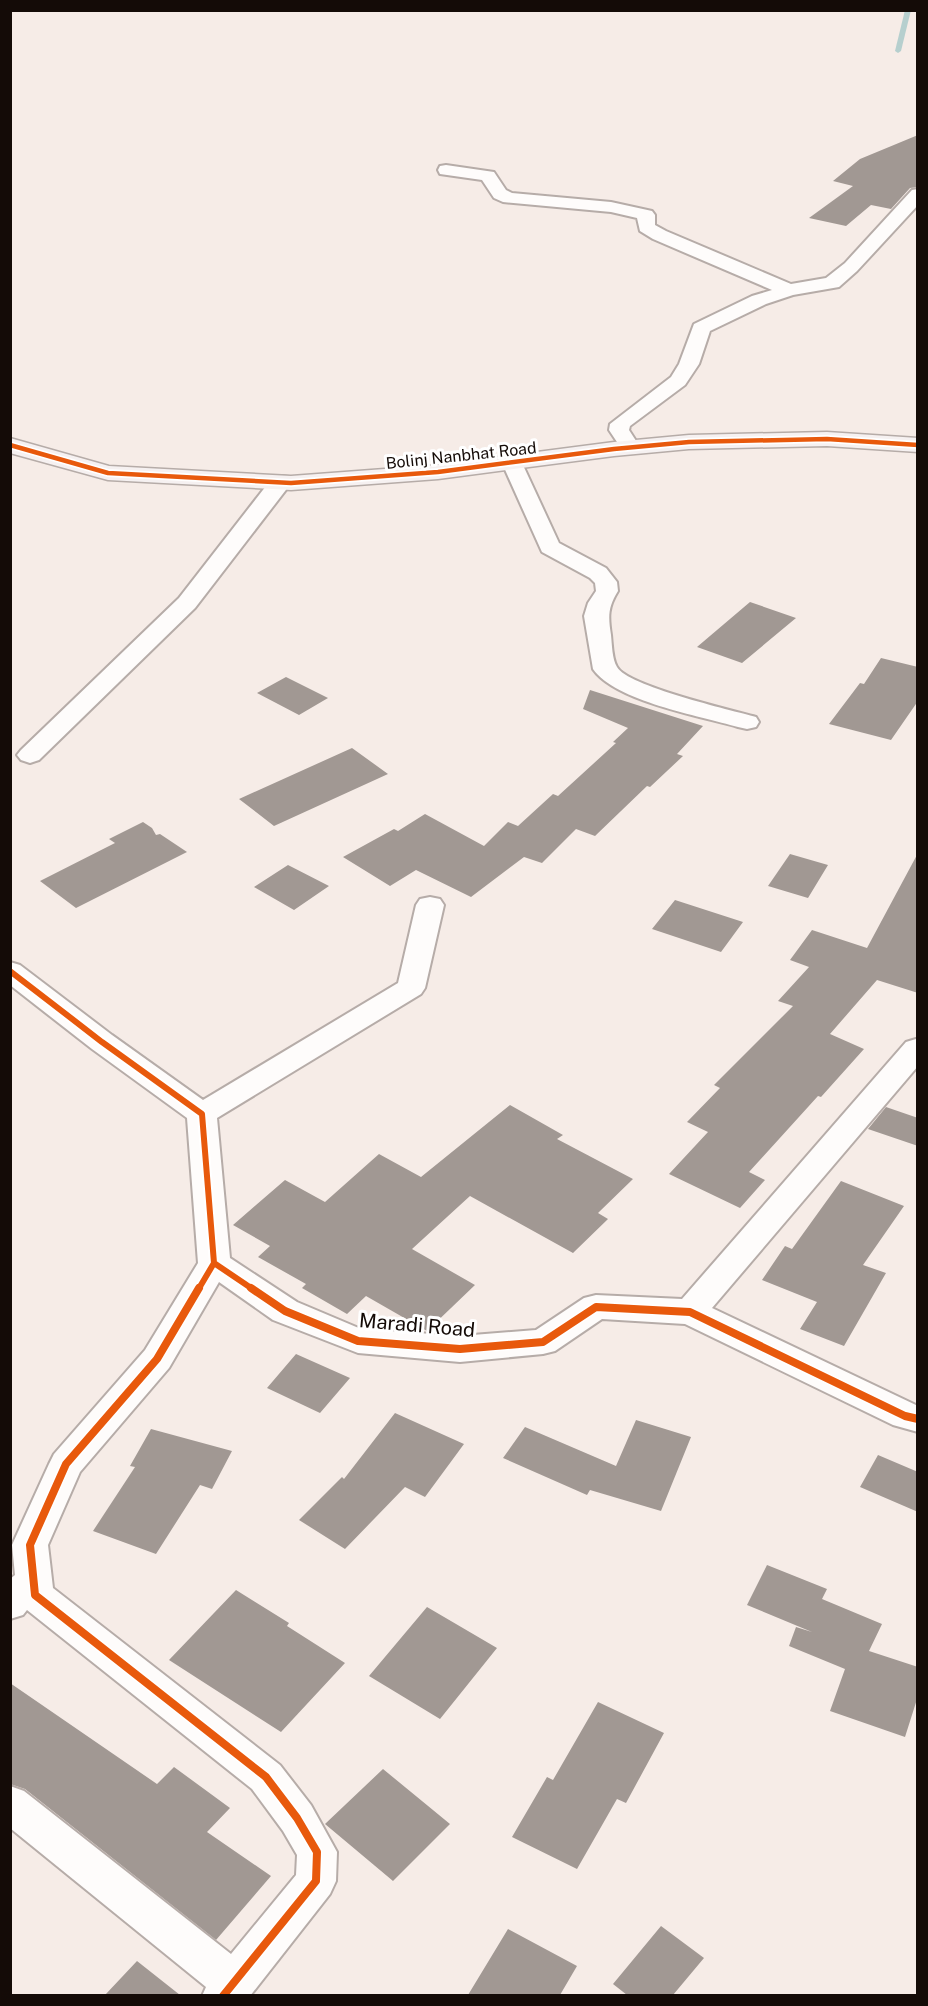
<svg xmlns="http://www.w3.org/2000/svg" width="928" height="2006" font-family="'Public Sans',sans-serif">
	<rect width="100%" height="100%" fill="#f6ece7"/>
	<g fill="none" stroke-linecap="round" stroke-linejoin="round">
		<path fill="#b6cfce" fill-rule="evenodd" d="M905,10H911L901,51L898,53L895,51Z"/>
	</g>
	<path fill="#a19893" d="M918,135V187L910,188L891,209L871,205L846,226L809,218L853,186L833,181L860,159Z
		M750,602L796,618L742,663L697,647Z
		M881,658L918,667V701L891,740L829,724L860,683L864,684Z
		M286,677L328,698L299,715L257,693Z
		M590,690L703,726L677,754L683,756L650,787L647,786L595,836L576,829L542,863L524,857L471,897L416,870L390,886L343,857L394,829L398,831L425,814L484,846L508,822L518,826L553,794L558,796L616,743L613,742L628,728L583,709Z
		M352,748L388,774L274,826L239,799Z
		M143,822L152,828L156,835L160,834L187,852L76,908L40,881L115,843L109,839Z
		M918,853V993L877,980L830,1034L864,1049L821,1097L818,1096L749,1172L765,1180L740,1208L669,1174L708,1132L687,1122L720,1088L714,1085L793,1006L778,1001L809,967L790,960L812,930L867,948Z
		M790,854L828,865L808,898L768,886Z
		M288,865L329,886L294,910L254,887Z
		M675,900L743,922L721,952L652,929Z
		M510,1105L563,1135L557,1139L633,1179L598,1213L608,1219L573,1253L470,1196L412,1249L475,1285L427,1331L366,1296L347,1314L302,1288L306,1284L258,1257L270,1246L233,1225L285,1180L325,1202L379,1154L421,1177Z
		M886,1107L918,1118V1146L868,1129Z
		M841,1181L904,1206L863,1265L886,1273L844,1346L800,1329L817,1302L762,1280L785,1246L792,1249Z
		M296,1354L350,1378L320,1413L267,1388Z
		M395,1413L464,1444L425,1497L405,1487L345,1549L299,1520L342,1477L344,1479Z
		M636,1420L691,1437L661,1511L590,1490L587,1495L503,1458L525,1427L616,1466Z
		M151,1429L232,1451L212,1489L200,1485L156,1554L93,1531L135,1467L130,1466Z
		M878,1455L918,1472V1512L860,1487Z
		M767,1565L827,1589L822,1599L882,1624L869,1651L918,1667V1696L905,1737L830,1711L845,1669L789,1646L796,1627L812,1632L747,1605Z
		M236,1590L289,1623L287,1626L345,1663L281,1732L169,1660Z
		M427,1607L497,1648L440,1719L369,1676Z
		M10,1683L157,1784L174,1767L230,1808L207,1832L271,1876L216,1940L25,1789L10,1784Z
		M598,1702L664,1733L626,1803L617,1799L577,1869L512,1837L547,1777L553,1780Z
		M383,1769L450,1824L393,1881L325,1824Z
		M661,1926L704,1958L673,1995H627L613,1984Z
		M508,1929L577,1966L560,1995H468Z
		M137,1961L180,1995H105Z"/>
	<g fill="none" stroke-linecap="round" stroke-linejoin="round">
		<defs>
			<path id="street" d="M446,165L494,172L506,190L512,193L611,202L652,211L655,215V225L666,231L791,284L826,278L845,263L912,190L918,189V205L857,271L839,287L793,295L766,304L710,331L699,364L685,385L630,426L629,430L640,447L637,451L630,453L623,451L609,430L610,424L671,377L679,364L694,324L752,296L772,290L653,239L640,231L637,218L611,212L503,202L494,198L482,180L440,174L438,170L440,166Z
				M512,457L519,459L522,463L559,543L606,568L617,582L618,591C608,607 608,616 611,635C612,644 612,659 617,667C627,686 731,710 756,717L759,722L756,727L747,729L738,727C700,716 615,701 593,669L584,616L588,603L596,591L595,583L590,578L542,552L502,463L505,459Z
				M281,476L289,477L292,482L195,608L39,760L30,763L21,760L17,755L21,750L179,598L273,477Z
				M430,897L440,899L444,905L425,988L421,994L217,1118L230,1258L297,1302L361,1329L460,1336L536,1330L584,1298L596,1295L682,1299L906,1042L916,1039L918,1066L712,1308L918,1406V1432L893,1425L685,1324L602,1319L555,1351L543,1354L460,1362L358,1353L273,1320L219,1282L169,1368L80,1472L48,1545L53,1588L280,1765L311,1805L337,1852L336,1881L330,1894L250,1996H202L206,1987L10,1828V1786L24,1791L231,1954L296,1875L297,1855L283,1831L252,1789L27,1610L23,1615L10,1619V1579L15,1575L12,1545L49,1464L54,1454L145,1350L198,1263L187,1118L92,1049L10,985V962L20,965L112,1035L203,1100L398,983L416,905L420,899Z"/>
			<path id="secondary" d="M827,432L918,438V452L827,446L689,449L614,456L438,479L291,490L108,480L10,453V438L109,466L291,476L438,465L614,442L689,435Z"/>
		</defs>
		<use href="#street" stroke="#b6aca8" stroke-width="4"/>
		<use href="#secondary" stroke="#b6aca8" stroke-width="3"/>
		<use href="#street" fill="#fefcfb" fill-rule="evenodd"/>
		<use href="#secondary" fill="#f6f1f1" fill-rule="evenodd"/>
		<defs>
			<path id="cycleway-far2" d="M10,445L108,473L291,483L438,472L614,449L689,442L827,439L918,445"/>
			<path id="cycleway-far1" d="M10,971L102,1042L202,1114L214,1263L254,1290
				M198,1290L214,1263"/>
			<path id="cycleway" d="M199,1288L157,1359L66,1464L30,1545L35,1595L266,1777L297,1818L317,1852L316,1881L223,1996
				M251,1288L285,1311L358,1341L460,1349L543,1342L596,1307L690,1312L905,1416L918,1419"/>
		</defs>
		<use href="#cycleway-far2" stroke="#fff" stroke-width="8"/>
		<use href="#cycleway-far1" stroke="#fff" stroke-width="10"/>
		<use href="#cycleway" stroke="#fff" stroke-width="11"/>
		<use href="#cycleway-far2" stroke="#e8590c" stroke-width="4.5"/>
		<use href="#cycleway-far1" stroke="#e8590c" stroke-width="6"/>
		<use href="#cycleway" stroke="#e8590c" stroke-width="8"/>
	</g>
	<g text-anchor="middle" stroke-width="6" stroke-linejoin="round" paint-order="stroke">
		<g font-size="16" fill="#140b07" stroke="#fff">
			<text transform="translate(461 455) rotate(-6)" y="6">Bolinj Nanbhat Road</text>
		</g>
		<g font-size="20" fill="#140b07" stroke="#fff">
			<text transform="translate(417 1325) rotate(5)" y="7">Maradi Road</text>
		</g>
	</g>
	<rect width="928" height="2006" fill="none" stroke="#140b07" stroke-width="24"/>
</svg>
